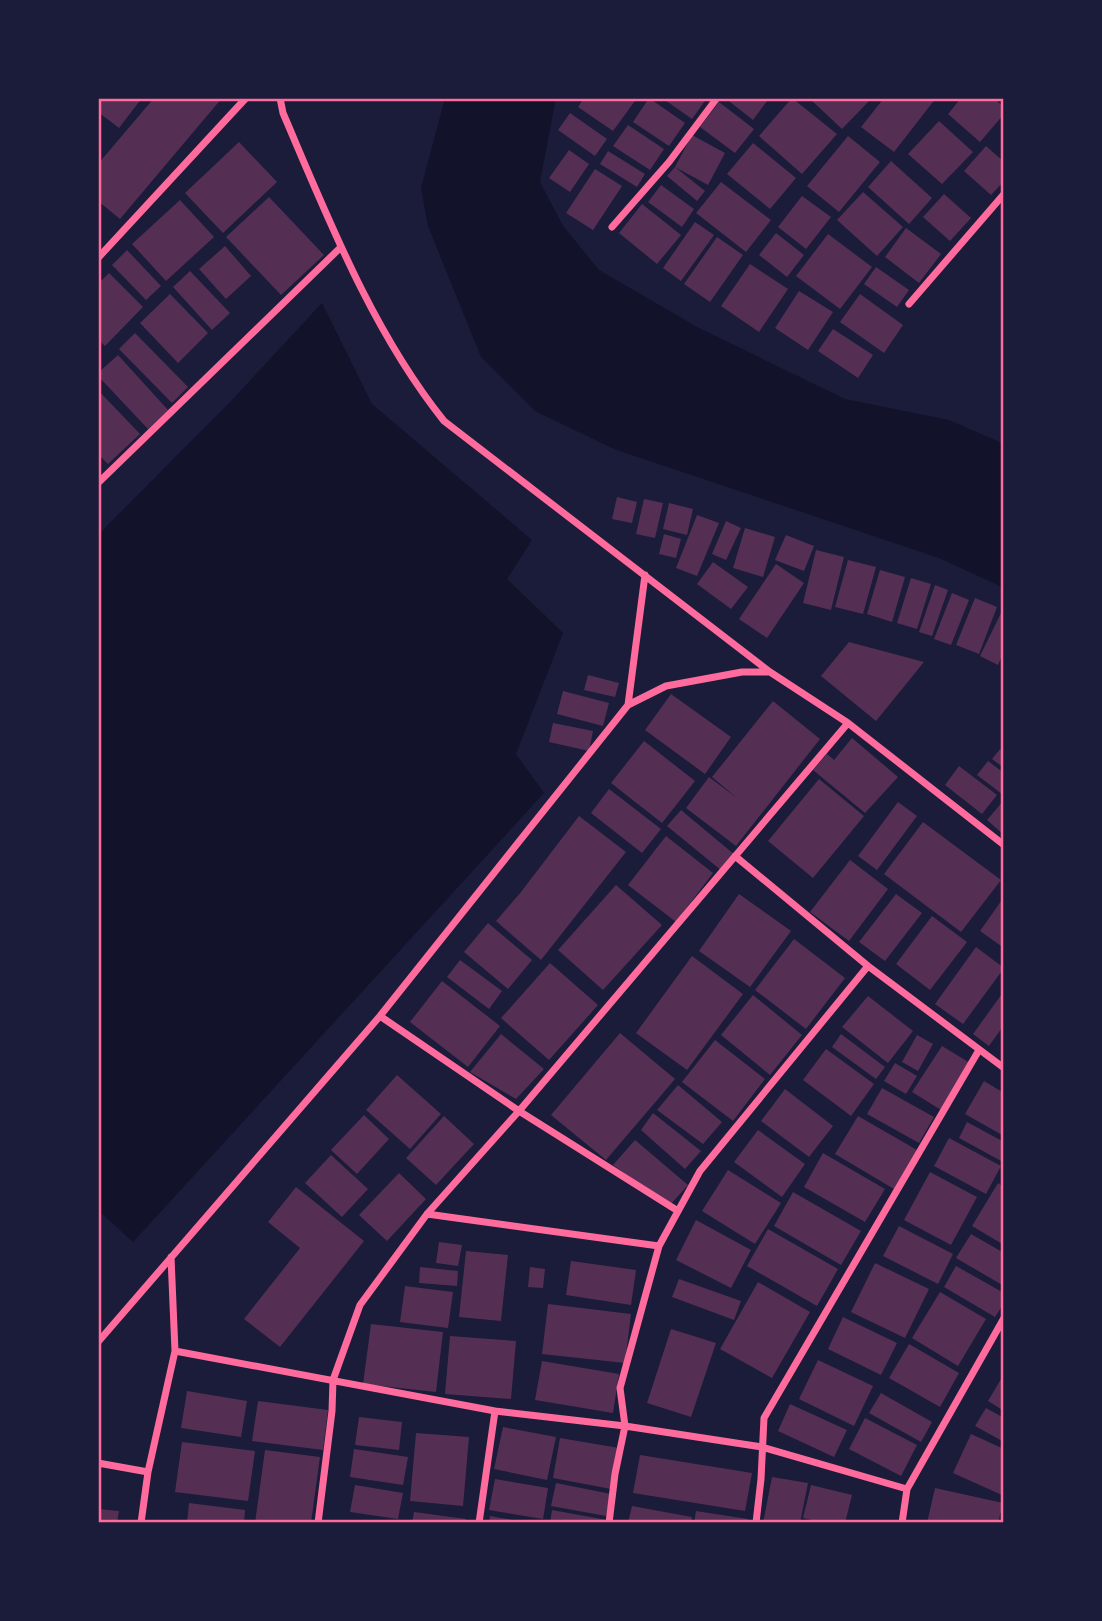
<svg xmlns="http://www.w3.org/2000/svg" width="1102" height="1621" font-family="Rubik,sans-serif">
	<rect width="100%" height="100%" fill="#1b1b3a"/>
	<path fill="#12122b" d="M445,98H556L540,182L563,226L599,270L699,328L845,399L949,420L1004,444V588L939,558L614,449L535,411L481,357L428,226L421,188Z
		M322,303L372,404L532,540L507,579L563,633L516,754L544,793L133,1242L98,1210V535L233,399Z"/>
	<path fill="#542f53" d="M98,98H142L119,128L98,112Z
		M154,98H222L120,219L98,201V164Z
		M584,98H637L613,131L578,107Z
		M649,98L685,123L669,146L633,122Z
		M662,98H707L692,119Z
		M725,98H763L767,101L753,120Z
		M792,98L837,134L802,174L759,136Z
		M809,98H870L871,99L842,129Z
		M884,98H936L894,152L861,127Z
		M961,98H993L1004,107V114L980,142L948,114Z
		M719,102L754,129L735,153L700,127Z
		M570,113L607,139L595,156L558,130Z
		M939,121L973,152L942,184L908,154Z
		M628,125L664,149L650,170L613,146Z
		M692,135L725,153L708,185L675,167L705,191L697,201L667,176L675,167Z
		M848,136L880,162L839,212L807,186Z
		M239,142L277,182L223,233L185,193Z
		M753,143L796,178L770,209L727,174Z
		M986,146L1004,162V181L991,195L964,171Z
		M569,150L589,164L570,192L549,178Z
		M608,151L645,174L637,187L600,164Z
		M891,161L932,198L909,224L868,187Z
		M595,169L622,186L593,230L566,213Z
		M721,182L771,220L746,252L696,213Z
		M661,185L694,209L682,227L648,202Z
		M863,192L903,227L877,256L837,220Z
		M944,194L971,218L950,241L923,217Z
		M802,196L831,217L806,249L778,227Z
		M269,197L324,255L281,295L226,237Z
		M180,200L214,237L166,281L132,244Z
		M642,204L681,235L657,264L619,233Z
		M695,222L714,235L681,281L663,268Z
		M906,228L941,254L919,283L885,257Z
		M776,233L804,255L787,277L759,255Z
		M828,234L872,267L840,309L796,276Z
		M717,237L743,255L710,302L684,284Z
		M225,246L251,276L226,299L199,269Z
		M127,250L161,286L146,300L112,265Z
		M750,264L788,289L759,332L721,306Z
		M876,267L909,290L897,307L864,284Z
		M190,271L230,313L212,330L173,287Z
		M109,273L143,307L105,346L98,339V284Z
		M799,291L833,312L808,350L775,328Z
		M170,294L208,333L178,363L140,323Z
		M860,294L903,325L884,353L840,322Z
		M833,329L873,355L858,378L818,351Z
		M135,333L188,387L172,403L119,349Z
		M118,355L168,410L148,429L98,376V373Z
		M98,390L140,434L108,464L98,454Z
		M617,497L637,502L632,523L612,519Z
		M644,499L663,503L655,538L636,534Z
		M669,503L693,509L687,535L663,529Z
		M697,515L719,523L697,576L676,568Z
		M726,521L741,528L726,560L712,554Z
		M745,528L775,537L763,577L733,568Z
		M664,534L681,539L676,558L659,554Z
		M786,535L814,546L804,571L775,560Z
		M816,550L844,557L831,610L803,603Z
		M848,560L876,567L863,614L835,607Z
		M713,562L748,587L731,609L697,584Z
		M776,564L804,583L767,638L739,619Z
		M880,570L905,577L892,622L867,614Z
		M911,578L931,584L917,629L897,623Z
		M935,585L948,590L932,636L919,632Z
		M952,593L969,600L951,645L934,639Z
		M975,598L997,607L979,654L956,645Z
		M1002,611L1004,612V651L998,665L980,656Z
		M849,642L924,662L876,721L821,676Z
		M588,675L619,683L615,697L584,690Z
		M563,691L609,703L603,726L557,714Z
		M671,694L731,737L705,774L645,730Z
		M773,701L820,739L736,846L686,808L709,777L737,798L712,777Z
		M553,723L593,731L589,751L549,742Z
		M852,738L898,777L865,813L813,770L827,754L834,760Z
		M644,741L695,781L662,823L611,783Z
		M1000,749L1004,753V768L992,759Z
		M988,761L1004,773V791L1002,794L977,775Z
		M959,766L997,795L982,814L945,785Z
		M819,779L864,816L813,878L768,841Z
		M609,789L661,829L642,853L591,813Z
		M1004,800V835L987,820Z
		M898,802L917,816L877,870L858,856Z
		M681,810L735,855L722,871L667,826Z
		M579,816L626,852L541,960L496,921L521,892Z
		M923,822L1001,880L961,932L884,874Z
		M666,836L713,873L676,922L628,885Z
		M850,860L888,889L849,941L810,912Z
		M616,885L662,925L603,990L558,950Z
		M739,894L791,931L750,987L699,951Z
		M896,894L922,913L885,961L859,942Z
		M1004,897V948L980,931Z
		M932,916L967,942L930,990L896,964Z
		M488,923L532,960L508,989L464,952Z
		M794,939L845,978L806,1029L755,990Z
		M976,947L1004,968L963,1024L935,1004Z
		M692,956L743,994L687,1070L636,1033Z
		M460,960L502,991L489,1009L447,977Z
		M550,963L598,1005L549,1060L501,1018Z
		M442,981L500,1026L468,1067L410,1022Z
		M1004,991V1025L989,1046L973,1034Z
		M753,995L802,1035L770,1075L721,1035Z
		M868,996L913,1031L888,1063L842,1027Z
		M620,1033L675,1079L606,1160L551,1115Z
		M501,1034L544,1069L516,1099L470,1072Z
		M841,1034L885,1067L876,1079L832,1047Z
		M917,1035L933,1044L918,1071L902,1062Z
		M715,1040L765,1079L733,1121L682,1082Z
		M942,1046L970,1063L941,1110L912,1092Z
		M826,1049L874,1084L851,1116L803,1080Z
		M895,1063L917,1076L906,1094L884,1081Z
		M397,1075L441,1114L410,1149L366,1110Z
		M984,1081L1004,1093V1136L965,1114Z
		M678,1085L722,1122L703,1144L657,1110Z
		M882,1088L934,1117L919,1143L867,1114Z
		M785,1089L833,1126L809,1157L761,1121Z
		M653,1113L701,1151L685,1169L641,1130Z
		M364,1115L389,1139L357,1174L331,1150Z
		M444,1116L474,1144L436,1185L406,1158Z
		M858,1116L917,1150L894,1189L835,1154Z
		M967,1122L1004,1142L1003,1162L959,1138Z
		M758,1130L805,1164L782,1197L734,1162Z
		M949,1138L1001,1166L986,1194L934,1166Z
		M635,1140L688,1185L670,1205L613,1165Z
		M823,1153L885,1189L865,1222L804,1187Z
		M331,1155L368,1189L342,1217L305,1183Z
		M728,1170L781,1203L755,1244L702,1211Z
		M930,1172L977,1197L951,1245L904,1220Z
		M399,1173L426,1199L387,1241L359,1215Z
		M998,1183L1004,1187V1245L972,1226Z
		M296,1187L364,1241L280,1347L244,1319L300,1248L268,1222Z
		M793,1192L861,1231L841,1265L774,1226Z
		M696,1220L751,1250L731,1288L676,1260Z
		M899,1226L953,1254L938,1284L883,1256Z
		M768,1229L838,1269L817,1306L747,1266Z
		M971,1234L1004,1253V1286L956,1258Z
		M439,1242L462,1245L458,1266L436,1263Z
		M466,1251L508,1255L501,1321L459,1317Z
		M571,1261L636,1270L631,1305L566,1295Z
		M875,1263L929,1289L905,1338L851,1312Z
		M956,1266L1004,1293V1303L995,1317L944,1287Z
		M420,1267L458,1271L457,1286L419,1283Z
		M530,1267L545,1269L543,1288L528,1287Z
		M679,1279L741,1301L734,1320L672,1297Z
		M758,1282L810,1312L772,1378L720,1349Z
		M405,1286L453,1292L448,1328L400,1322Z
		M940,1292L986,1319L958,1366L912,1338Z
		M548,1304L631,1314L625,1363L542,1354Z
		M843,1317L897,1343L881,1375L828,1349Z
		M371,1324L443,1332L436,1392L363,1384Z
		M671,1329L716,1343L691,1417L647,1403Z
		M450,1336L516,1341L511,1399L445,1394Z
		M909,1344L959,1373L940,1407L889,1378Z
		M818,1360L873,1386L854,1426L799,1399Z
		M542,1361L619,1374L613,1413L535,1400Z
		M1004,1374V1411L988,1401Z
		M187,1391L247,1401L241,1437L181,1428Z
		M881,1393L932,1422L921,1442L869,1413Z
		M258,1401L328,1410L323,1450L252,1441Z
		M790,1404L847,1430L834,1457L778,1431Z
		M986,1408L1004,1418V1442L975,1426Z
		M359,1417L402,1422L399,1450L355,1445Z
		M865,1418L917,1445L901,1476L849,1449Z
		M503,1427L556,1437L547,1480L494,1469Z
		M416,1433L469,1437L463,1506L410,1501Z
		M971,1434L1004,1449V1496L953,1473Z
		M560,1438L619,1448L611,1489L553,1478Z
		M182,1442L255,1451L248,1501L175,1492Z
		M354,1449L408,1457L403,1485L350,1477Z
		M265,1450L320,1457L311,1523H255Z
		M640,1455L752,1473L745,1511L633,1493Z
		M772,1477L808,1483L800,1523H763Z
		M495,1479L548,1488L543,1519L489,1510Z
		M556,1483L611,1494L606,1516L551,1506Z
		M355,1485L403,1493L398,1519L350,1512Z
		M811,1485L852,1495L845,1523H825L803,1518Z
		M935,1488L1003,1503L998,1523H927Z
		M189,1503L245,1510L244,1523H187Z
		M632,1506L692,1517L691,1523H628Z
		M98,1509L119,1511L117,1523H98Z
		M552,1510L607,1520L606,1523H550Z
		M696,1511L748,1519L747,1523H694Z
		M414,1512L466,1519L465,1523H412Z
		M490,1516L524,1522V1523H489Z"/>
	<g fill="none" stroke-linecap="round" stroke-linejoin="round">
		<path stroke="#ff6b9d" stroke-width="7" d="M280,98L283,113C328,218 372,331 444,421L770,672L848,723L1004,845
			M612,227L669,162L717,98
			M98,258L246,98
			M909,304L1004,194
			M98,483L340,248
			M628,705L666,686L742,672H768
			M735,856L868,966L1004,1068
			M380,1016L519,1111L678,1211
			M427,1214L659,1246
			M98,1342L380,1016L628,705L645,575
			M175,1351L495,1411L625,1426L762,1447L907,1489
			M98,1463L148,1472
			M141,1523L148,1472L175,1351L171,1257
			M318,1523L332,1411L333,1380L360,1305L427,1214L519,1111L848,723
			M479,1523L495,1411
			M609,1523L615,1474L625,1426L620,1388L659,1246L700,1171L868,966
			M756,1523L761,1479L764,1418L979,1050
			M902,1523L907,1489L1004,1318"/>
	</g>
	<rect width="1102" height="1621" fill="none" stroke="#1b1b3a" stroke-width="200"/>
	<rect x="100" y="100" width="902" height="1421" fill="none" stroke="#ff6b9d" stroke-width="2.5"/>
</svg>
